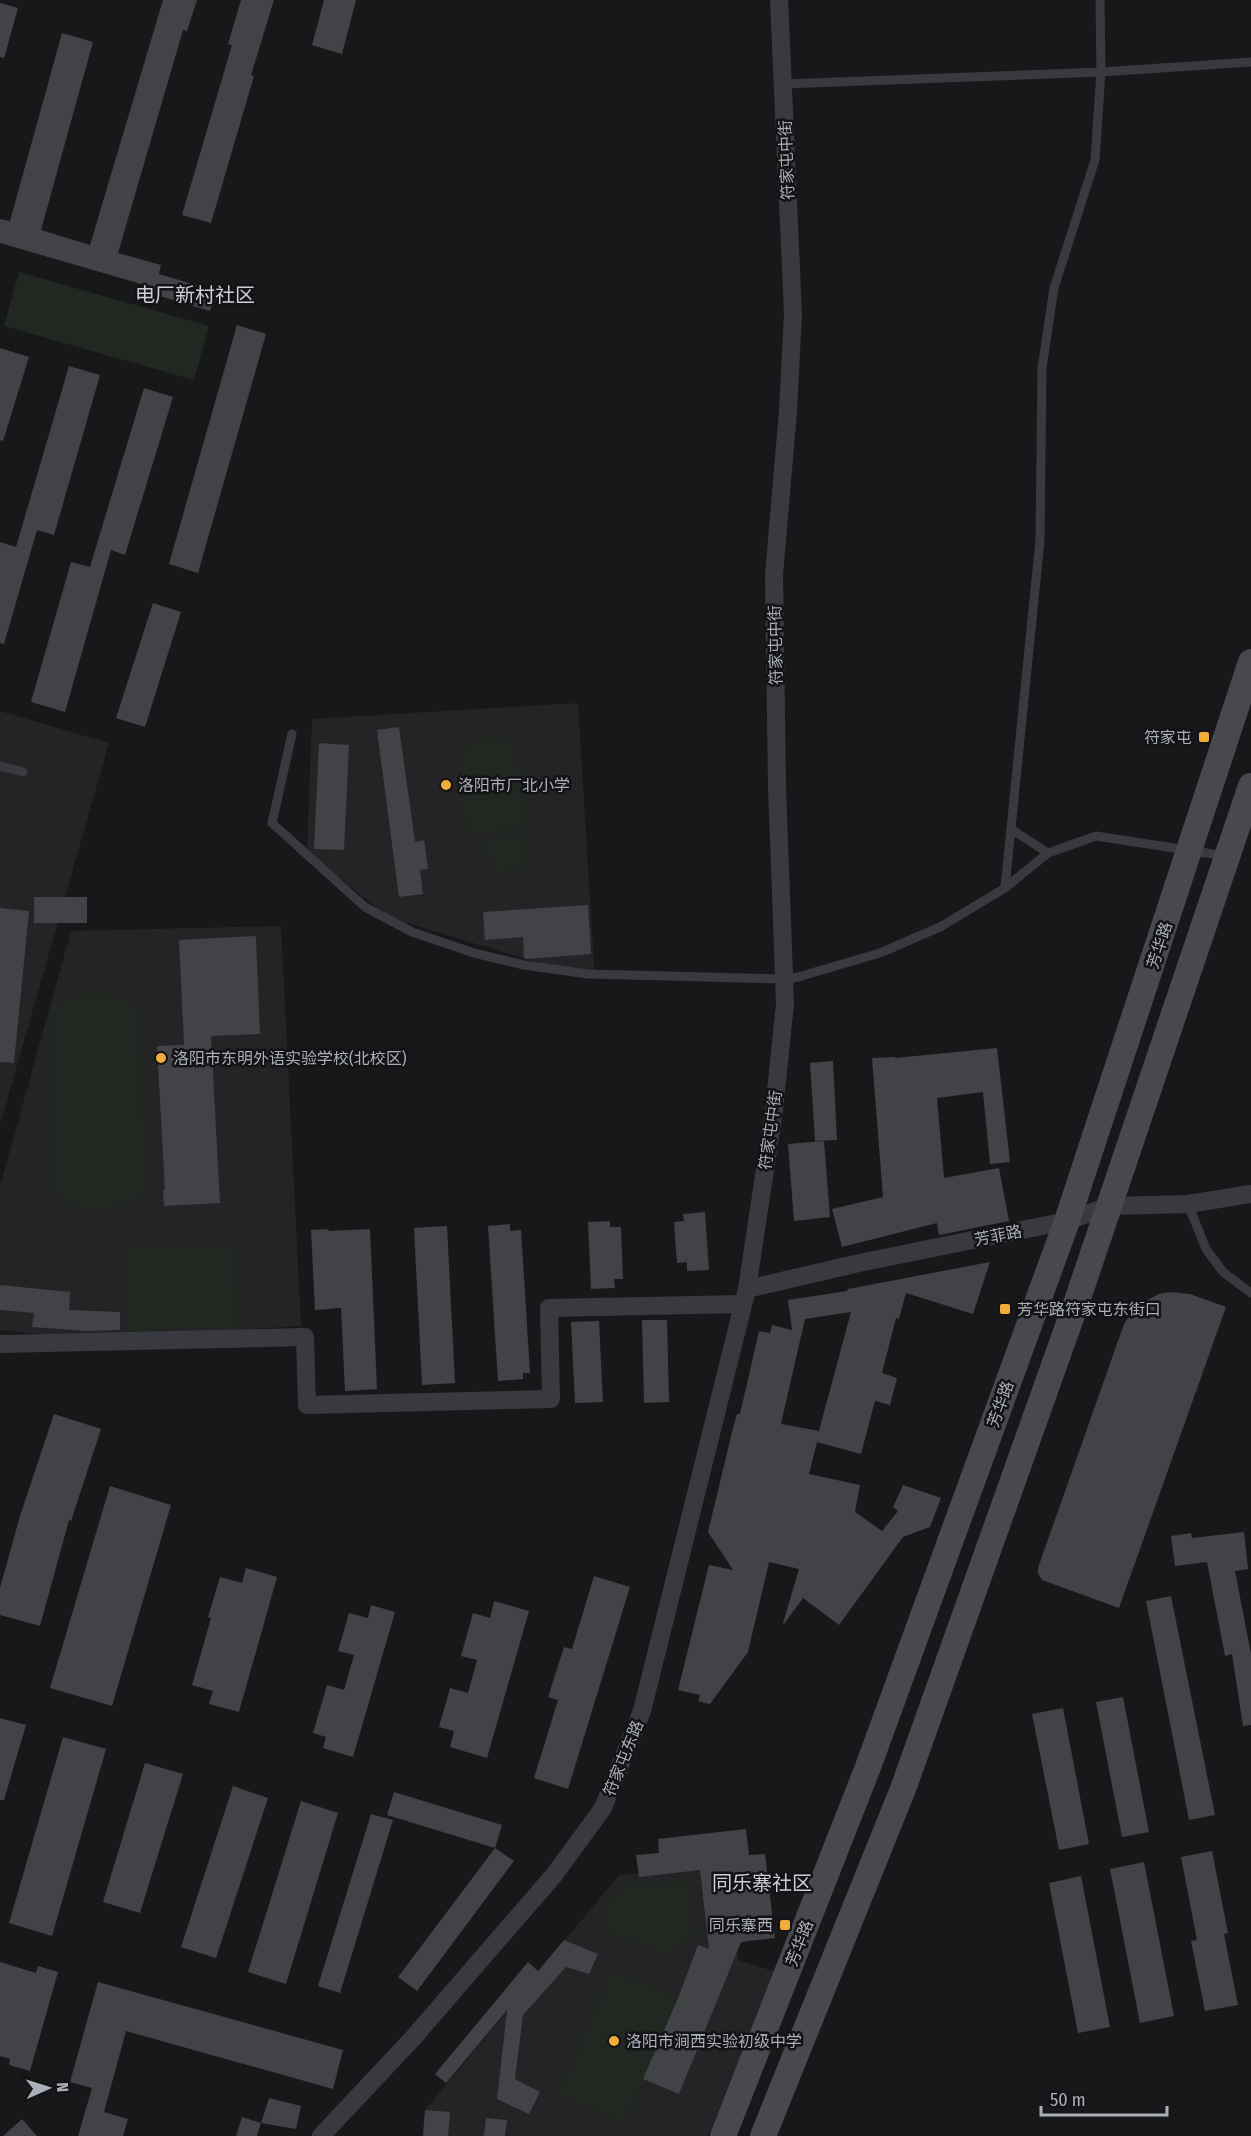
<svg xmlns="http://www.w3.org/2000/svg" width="1251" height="2136" font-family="'Fira Sans Condensed','Noto Sans SC',sans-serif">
	<rect width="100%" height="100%" fill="#18181a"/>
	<path fill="#242427" d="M578,703L595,980L388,917L307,851L312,719Z
		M0,711L109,743L0,1125Z
		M281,926L301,1326L126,1337L40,1334L0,1330V1186L71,931Z
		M700,1870L735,1889L738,1960L776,1972L708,2136H423L425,2110L619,1875Z"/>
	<path fill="#202821" d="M19,272L209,326L194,380L4,326Z
		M494,736L506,739L516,748L528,828L467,835L458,756C469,743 478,739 494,736Z
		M523,833L528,868L491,873L486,838Z
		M92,993C116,993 123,995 138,1014L147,1188L136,1200L105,1211L88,1212L72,1206L54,1191L51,1019C62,998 70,996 92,993Z
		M234,1244L238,1327L129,1331L125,1248Z
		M689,1881L695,1935L665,1954L605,1931L600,1913L623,1885Z
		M612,1970L678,1998L624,2124L558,2095Z"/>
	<path fill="#424347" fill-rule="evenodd" d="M163,0H197L187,31L183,30L118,253L161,265L159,274L216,291L210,311L153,294L155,288L0,243V219L10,221L62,33L93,42L41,230L90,245Z
		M241,0H274L251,75L254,76L211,223L182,215L232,45L228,44Z
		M324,0H356L342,54L312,45Z
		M0,3L18,8L4,58L0,57Z
		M237,325L266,334L198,573L169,564Z
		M0,348L29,357L3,441L0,440Z
		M69,366L100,375L54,535L37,530L4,644L0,643V542L16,547Z
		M144,388L173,397L125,555L111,550L65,712L31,702L71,562L90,567Z
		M153,603L181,612L145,727L116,718Z
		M399,727L415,842L424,840L428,869L420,870L423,894L399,897L377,730Z
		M319,743L349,745L344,850L314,849Z
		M34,897H87V923H34Z
		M588,905L591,954L527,959L524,958L523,937L485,940L483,912Z
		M0,908L29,911L14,1063L0,1062Z
		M256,936L260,1034L211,1036L220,1203L164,1206L163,1190H165L157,1046L184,1045L179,940Z
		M997,1048L1010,1162L990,1164L983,1092L937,1098L944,1178L999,1168L1009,1221L939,1235L937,1223L842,1247L832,1209L883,1197L872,1058L895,1057V1058Z
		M833,1061L837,1140L815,1141L810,1063Z
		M824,1141L830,1217L794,1221L788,1144Z
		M705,1212L709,1270L687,1271V1262L677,1263L674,1222L684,1221L683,1214Z
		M610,1221V1227H621L623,1279H614L615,1288L591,1289L588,1222Z
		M510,1224V1231L521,1230L530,1373H523V1379L498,1381L488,1226Z
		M447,1226L455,1383L422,1385L414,1228Z
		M328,1229L329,1231L370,1229L377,1389L345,1391L341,1308L315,1310L311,1230Z
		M990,1262L973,1314L906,1293L899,1319L896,1318L882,1373L897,1378L890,1405L875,1401L861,1454L817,1442L809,1474L860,1485L855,1512L882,1531L898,1511L893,1507L903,1485L941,1498L930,1527L903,1537L839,1625L803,1598L784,1624L783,1623L799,1569L769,1562L748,1652L710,1704L698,1701L700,1695L678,1690L709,1565L733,1570L708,1532L732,1432L737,1414H740L759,1331L770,1333L772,1325L792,1330L788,1300L847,1291L848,1289ZM851,1312L819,1431L781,1424L805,1319Z
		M0,1285L70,1292L69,1310L120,1312V1330L88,1331L32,1327L34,1313L0,1310Z
		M1170,1292L1190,1294L1226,1307L1119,1608L1042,1580L1038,1573V1568L1124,1324L1129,1316L1142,1303L1159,1294Z
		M642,1320H667L669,1402L644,1403Z
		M599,1321L603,1402L575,1403L571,1322Z
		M54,1414L101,1429L71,1521L69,1520L40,1626L0,1615V1588L20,1516Z
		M110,1486L171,1505L112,1706L50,1688Z
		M1244,1532L1248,1569L1235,1571L1251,1654V1725L1243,1726L1232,1654L1225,1656L1207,1562L1175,1566L1171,1536L1191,1533L1192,1538Z
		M246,1568L277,1577L239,1712L209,1704L213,1691L192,1685L211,1618L208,1617L220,1577L242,1583Z
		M594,1576L630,1587L568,1789L534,1778L558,1700L548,1697L564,1647L572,1649Z
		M1171,1596L1215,1815L1189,1820L1146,1601Z
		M494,1601L529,1611L487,1758L450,1747L454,1731L439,1727L450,1688L468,1693L477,1660L461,1656L473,1613L490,1618Z
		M371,1605L395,1612L353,1757L323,1748L326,1737L313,1733L327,1685L344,1690L354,1655L338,1651L349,1613L368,1618Z
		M1123,1697L1149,1832L1122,1837L1096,1702Z
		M1063,1708L1089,1844L1059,1850L1032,1714Z
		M0,1718L26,1725L4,1800H0Z
		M63,1737L106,1749L52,1936L9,1923Z
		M145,1763L183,1774L140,1913L103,1902Z
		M233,1786L268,1798L216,1958L181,1947Z
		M394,1792L502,1825L495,1848L387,1815Z
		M301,1801L338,1813L286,1984L248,1972Z
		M371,1814L393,1820L340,1993L318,1986Z
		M746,1829L749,1855L765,1854L775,1938L741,1942L679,2094L643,2079L678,1998L698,1945L709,1949L700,1870L639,1877L636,1855L659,1853L658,1839Z
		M495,1848L514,1861L417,1991L398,1977Z
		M1212,1851L1228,1933L1224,1934L1238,2005L1205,2011L1191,1941L1197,1940L1181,1857Z
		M1144,1862L1174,2016L1140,2023L1110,1869Z
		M1081,1876L1110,2027L1078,2033L1049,1883Z
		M564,1940L598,1954L589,1974L566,1967L523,2015L515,2079L540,2092L529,2114L497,2099L507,2010L446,2083L435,2074L528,1962L538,1971Z
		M0,1962L36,1973L38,1966L58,1972L30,2071L9,2065L10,2059L0,2056Z
		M98,1982L343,2050L333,2089L126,2031L104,2112L128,2119L123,2136H78L92,2088L70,2082Z
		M269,2098L301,2106L296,2129L261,2123Z
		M425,2110L450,2112L448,2136H423Z
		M242,2117L261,2123L257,2136H236Z
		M486,2118L507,2120L505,2136H484Z
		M22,2119L37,2136H3Z"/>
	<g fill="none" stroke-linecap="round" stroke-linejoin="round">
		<path stroke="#393a3f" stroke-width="9" d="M783,84L1101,72L1251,62
			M292,734L272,823L365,907L412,932L474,953L524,965L588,974L785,979L798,977L880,953L942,926L1005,888L1048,853L1096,836L1226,856
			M0,766L23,772
			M1011,829L1048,853
			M1005,888L1040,540L1042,368L1054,288L1095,160L1101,72L1100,0
			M1188,1204L1206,1249L1223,1272L1251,1293"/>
		<path stroke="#393a3f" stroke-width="18" d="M747,1289L859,1263L1067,1221L1109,1206L1188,1204L1251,1194
			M0,1344L305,1337L307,1405L551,1399L549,1308L742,1304
			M321,2136L413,2038L554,1875L603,1808L642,1711L747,1289L774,1110L785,1004L777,786L774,575L788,411L793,314L779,0"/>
		<path stroke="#47494f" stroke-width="26" d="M723,2136L868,1767L1067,1221L1251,662
			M763,2136L903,1789L1077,1301L1251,786"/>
	</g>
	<g fill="#f0ad39" stroke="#131315" stroke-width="2">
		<rect x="1198" y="731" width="12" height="12" rx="3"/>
		<circle cx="446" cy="785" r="6"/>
		<circle cx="161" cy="1058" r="6"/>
		<rect x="999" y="1303" width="12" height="12" rx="3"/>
		<rect x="779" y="1919" width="12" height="12" rx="3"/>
		<circle cx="614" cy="2041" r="6"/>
	</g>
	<g text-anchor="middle" stroke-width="5" stroke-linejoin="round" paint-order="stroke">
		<g font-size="16" fill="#aaafba" stroke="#131315">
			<text transform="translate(786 160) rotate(-92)" y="6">符家屯中街</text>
			<text transform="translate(775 645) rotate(-91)" y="6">符家屯中街</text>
			<text transform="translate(1159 945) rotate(-72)" y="6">芳华路</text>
			<text transform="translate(770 1130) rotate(-82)" y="6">符家屯中街</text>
			<text transform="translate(998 1235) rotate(-11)" y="6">芳菲路</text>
			<text transform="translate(1000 1404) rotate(-70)" y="6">芳华路</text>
			<text transform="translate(623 1758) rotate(-68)" y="6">符家屯东路</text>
			<text transform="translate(799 1943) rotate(-69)" y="6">芳华路</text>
		</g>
		<g font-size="16" fill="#aaafba" stroke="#131315" text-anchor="start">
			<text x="1192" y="743" text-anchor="end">符家屯</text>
			<text x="458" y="791">洛阳市厂北小学</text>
			<text x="173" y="1064">洛阳市东明外语实验学校(北校区)</text>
			<text x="1017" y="1315">芳华路符家屯东街口</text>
			<text x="773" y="1931" text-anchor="end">同乐寨西</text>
			<text x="626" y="2047">洛阳市涧西实验初级中学</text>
		</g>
		<g font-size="20" fill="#cbced6" stroke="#131315">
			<text x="195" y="302">电厂新村社区</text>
			<text x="762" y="1890">同乐寨社区</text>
		</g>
	</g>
	<g transform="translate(48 2088) rotate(87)" stroke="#131315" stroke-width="4.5" paint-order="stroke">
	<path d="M0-4.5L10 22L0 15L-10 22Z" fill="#aaafba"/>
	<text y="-9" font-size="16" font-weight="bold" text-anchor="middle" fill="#aaafba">N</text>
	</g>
	<path d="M1041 2106v9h126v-9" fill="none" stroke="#aaafba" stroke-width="3"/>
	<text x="1050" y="2106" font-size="18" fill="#aaafba" stroke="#131315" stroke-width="4.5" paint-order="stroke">50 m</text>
</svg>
